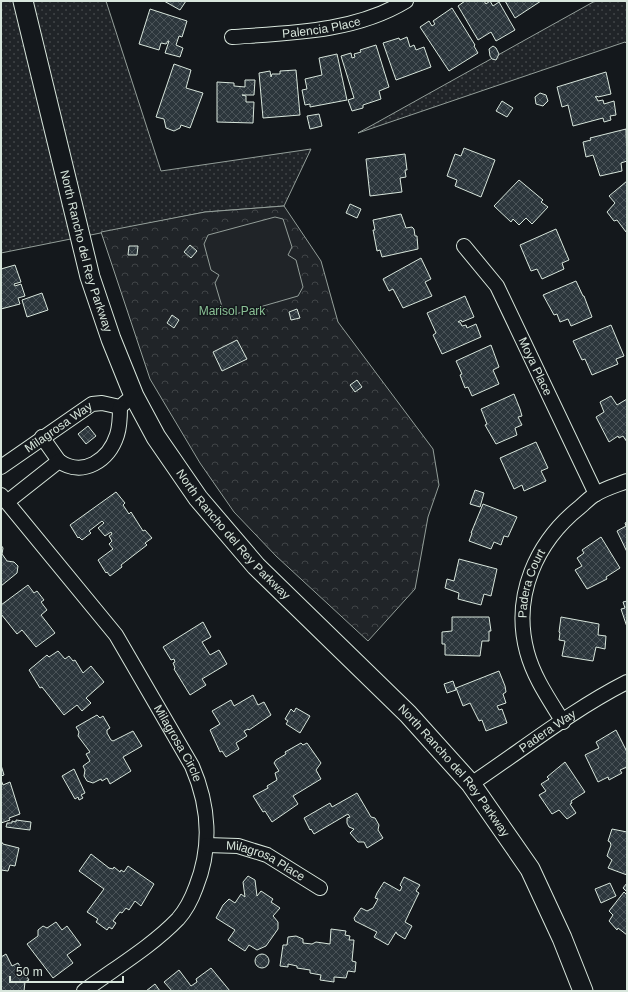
<svg xmlns="http://www.w3.org/2000/svg" width="628" height="992" font-family="Arial,sans-serif">
	<defs>
		<pattern id="grass-dots" width="8" height="8" patternUnits="userSpaceOnUse"><rect width="8" height="8" fill="#202428"/><path d="M2 2h.1M6 6h.1" fill="none" stroke="#404447" stroke-width="1.8" stroke-linecap="round"/></pattern>
		<pattern id="forest-crowns" width="20" height="18" patternUnits="userSpaceOnUse"><rect width="20" height="18" fill="#202428"/><path d="M2 6a3 3 0 1 1 6 0M12 15a3 3 0 1 1 6 0" fill="none" stroke="#404447"/></pattern>
		<pattern id="building-cross-hatch" width="8" height="8" patternUnits="userSpaceOnUse"><rect width="8" height="8" fill="#2c363c"/><path d="M0 0l8 8M0 8l8-8" fill="none" stroke="#4a5358"/></pattern>
	</defs>
	<rect width="100%" height="100%" fill="#14181c"/>
	<path fill="url(#grass-dots)" stroke="#939e99" d="M1,1H106L161,171L311,149L284,206L205,212L1,253Z
		M595,1H627V44L625,42L358,133Z"/>
	<path fill="url(#forest-crowns)" stroke="#939e99" d="M284,206L321,261L338,322L433,449L439,485L428,517L415,589L368,641L276,556L234,512L200,463L150,379L101,232L205,212Z"/>
	<path fill="#202428" stroke="#939e99" d="M275,217L283,219L292,247L288,255L296,260L303,287L298,296L232,315L223,310L215,283L219,275L211,270L204,244L208,235Z"/>
	<path fill="url(#building-cross-hatch)" stroke="#d8e6dc" d="M164,1H186L180,10Z
		M465,1H484L486,4L490,1L493,6L499,2L515,30L496,41L491,32L478,40L458,6Z
		M505,1H541L515,18Z
		M452,8L475,45L474,46L478,53L449,71L420,27L429,21L432,26L435,24L433,21Z
		M150,9L187,21L182,37L179,36L176,45L183,48L180,57L165,53L169,41H168L166,44L161,43L159,50L139,44Z
		M407,37L410,47L414,45L416,50L424,47L431,67L396,80L383,43L399,38L400,40Z
		M376,45L389,87L379,91L381,99L363,105V108L352,111L348,100L354,98L341,56L351,53L352,58L355,57L354,54L361,52L360,50Z
		M493,46L496,48L499,54L496,60L492,59L490,56L489,49Z
		M337,54L347,100L310,107V104L305,105L302,90L307,89L305,79L322,75L319,58Z
		M174,64L191,70L186,88L203,93L190,128L181,125L180,128L174,131L166,128L164,119L156,117Z
		M296,70L300,115L263,118L259,73L270,71L271,77L272,74H280V71Z
		M606,72L611,94L598,97L597,96L595,97H596L598,101L603,100L604,104L614,101L616,115L610,116L611,120L604,122L603,118L573,126L568,105L562,107L557,87Z
		M245,80H255L254,95H242L246,96V102H254L253,123L217,122V82L234,83V86L245,87Z
		M540,93L546,95L548,101L543,106L536,104L535,97Z
		M502,101L513,108L507,117L496,111Z
		M319,114L322,126L310,129L307,116Z
		M626,129L627,161L621,163L622,171L600,176L593,155L586,157L583,142L591,140L590,138Z
		M464,148L495,160L481,197L455,186L457,180L447,176L455,154L461,156Z
		M405,154L407,170H405L406,177L400,178L402,192L370,196L366,159Z
		M519,180L543,200L541,202L548,207L532,224L526,218L519,225L513,219L511,222L494,206Z
		M627,181V231L626,232L617,220L614,221L607,212L615,203L609,196Z
		M350,204L361,209L357,218L346,213Z
		M401,214L406,228L412,227L414,229L415,236H417L418,249L382,257L380,250L377,251L373,230H375L373,220Z
		M556,229L569,260L562,263L564,269L542,279L537,269L531,271L520,245Z
		M190,245L197,251L191,258L184,252Z
		M129,246H138L137,255H128Z
		M421,258L431,279L425,282L432,296L403,308L393,289L389,291L383,279Z
		M15,265L21,282L14,284L15,286L21,284L25,296L18,298L20,304L1,309V269Z
		M576,281L583,296H584L592,317L571,326L568,319L560,322L557,314L554,315L543,295Z
		M42,293L48,310L27,317L22,300Z
		M465,296L474,317L462,322L461,320L458,322H460L462,326L466,325L467,328L476,324L481,337L442,354L433,335L436,333L427,313Z
		M297,309L300,318L291,320L289,312Z
		M172,315L179,320L174,328L167,323Z
		M611,325L624,356L616,359L618,364L592,375L585,359L582,360L573,341Z
		M237,340L247,359L222,371L213,352Z
		M491,345L499,367L493,370L499,384L472,396L468,387L465,388L460,375L462,374L456,361Z
		M357,380L362,387L355,392L350,385Z
		M514,394L520,409L522,416L518,417L522,425L515,428L517,435L496,444L485,425L487,424L481,409Z
		M611,396L617,405L627,399V442L623,436L619,438L618,436L609,442L596,417L604,412L600,402Z
		M88,426L96,436L86,444L78,434Z
		M536,442L548,468L541,471L546,481L524,491L522,485L514,489L500,458Z
		M475,490L484,493L480,507L470,504Z
		M116,492L125,503L123,505L129,514L131,512L143,531L145,530L152,538L145,543L147,545L121,565L122,567L110,576L107,572L106,573L98,560L113,549L109,544L112,541L109,536L112,534L111,532L105,536L98,528L104,523L102,521L89,531L91,533L82,540L79,537L78,538L70,525Z
		M483,504L517,517L508,537L504,536L501,545L494,542L491,549L469,541L472,533H471Z
		M627,522V552L617,531L626,526L625,523Z
		M601,537L620,568L606,577L607,579L587,589L575,570L582,566L577,558L584,553L582,550Z
		M1,545L3,548L2,554L7,561L14,562L18,566L17,573L1,586Z
		M459,559L497,569L491,596L484,594L481,605L458,599L459,593L445,588L447,579L454,581Z
		M28,585L34,593L37,591L44,600L41,602L47,610L41,615L55,633L36,647L22,630L17,634L1,614V605Z
		M627,601V627L621,609L625,608L623,602Z
		M452,617H489L491,631H489V641H482L480,656L445,655V644H442V632L452,631Z
		M561,617L599,624L598,635L606,636L605,649L596,647L593,661L562,656L565,641L559,640L560,633L559,632Z
		M203,622L211,637L202,642L210,655L219,650L227,664L202,679L206,685L190,695L174,669L175,668L173,663L175,662L174,659L171,660L163,647Z
		M58,651L65,659L69,656L73,661L75,660L83,673L91,666L104,682L86,698L91,703L82,711L77,705L64,715L42,687L40,688L29,670L47,655L49,657Z
		M499,671L505,686L506,692L503,694L506,703L497,706L499,710L502,709L507,723L486,731L482,720L479,721L470,703L463,706L456,688Z
		M453,681L456,690L447,693L444,684Z
		M253,695L258,705L264,702L271,715L249,730L248,729L244,731L247,736L236,743L239,749L226,757L222,751L220,752L210,730L220,724L212,711L231,700L234,706Z
		M296,708L310,716L300,733L286,724L288,721L285,719L291,709L294,712Z
		M97,715L100,718L103,716L110,728L107,730V733L111,740L113,741L133,731L142,746L123,757L131,771L110,784L107,778L102,781L101,779L93,783L87,781L84,776L85,770L83,766L90,761L86,754L90,752L78,736L79,732L76,727Z
		M616,730L627,752V767L620,770L622,773L609,780L608,777L598,782L585,755L599,748L596,742Z
		M301,743L303,745L307,743L321,763L316,770L321,779L293,796L298,804L272,822L265,811L263,812L253,796L268,788L267,786L277,780L275,773L279,771L274,763L276,760L286,754L285,752Z
		M565,762L585,792L571,801L572,803L570,804L576,813L567,819L559,810L552,814L539,795L546,791L541,784L549,779L547,777Z
		M1,765L4,775L1,776Z
		M74,769L85,793L81,795L83,798L79,800L78,797L75,799L62,776Z
		M1,780L3,785L10,782L20,814L9,818L10,820L1,823Z
		M357,793L371,817L375,818L379,825L378,830L383,838L367,848L364,842H358L350,833L354,829L349,827L347,823V818L350,817L348,814L314,834L311,829L310,830L304,818L330,803L332,807Z
		M16,820L31,822L30,830L6,827L7,823H12V821L16,822Z
		M612,829L627,832V875L608,868L612,860L607,856L611,845L610,842L608,841Z
		M1,841L3,844L19,848L15,866L10,865L8,871L1,870Z
		M91,854L109,868L113,869L114,867L120,872L121,870L124,872L128,866L154,884L141,906L135,901L129,910L126,908L122,913L120,912L113,921L116,923L112,929L109,927L107,930L96,922L98,919L87,912L104,889L79,871Z
		M248,876L255,880L257,896L261,891L273,899L271,902L280,908L273,916L278,922V929L266,946L257,950L249,945L245,951L228,940L235,930L216,918L223,905L229,899L235,903L241,894L245,897L243,882Z
		M404,877L420,885L416,891L419,893L415,901L405,922L412,926L405,939L397,934L396,932L388,945L374,937L377,932L355,921L354,918L361,908L367,911L373,908L378,899L375,898L377,893L384,882L400,891L402,887L400,885Z
		M610,883L616,896L601,903L595,889Z
		M627,883V892L623,888Z
		M624,892L627,895V935L618,928L617,930L609,921L613,915L609,911Z
		M56,922L62,930L67,926L81,945L67,955L73,963L53,978L27,944L38,936V930L43,926L47,928Z
		M331,929L346,931L345,935L350,936L349,940H354L352,961L356,962L355,972L348,971L346,978L334,977V982L320,980L321,975L310,973V970L297,968V966L288,964V967L280,966L283,945H287L288,937L296,936L303,939V943L312,944L316,942L330,944Z
		M255 961a7 7 0 1 1 14 0a7 7 0 1 1-14 0Z
		M6,954L12,966L18,963L29,980L25,982L24,991H1V957Z
		M211,968L230,991H172L164,982L179,970L191,986L197,982L196,979Z
		M155,984L160,991H146Z"/>
	<g fill="none" stroke-linecap="round" stroke-linejoin="round">
		<defs>
			<g id="street">
				<path id="s1" d="M232,37C291,33 355,32 406,1"/>
				<path id="s2" d="M464,246L497,286L596,494"/>
				<path d="M42,437L59,461"/>
				<path id="s3" d="M1,467L92,404L102,403L120,407L127,401"/>
				<path id="s4" d="M1,495L116,635L192,766C209,805 212,847 196,887C192,898 186,910 178,919C151,947 115,968 84,991"/>
				<path d="M7,502L59,461C83,478 109,460 117,435C120,426 120,416 120,407"/>
				<path id="s5" d="M563,722C549,699 534,678 527,652C512,596 536,542 580,507C585,503 590,497 596,494C606,488 617,485 627,481"/>
				<path id="s6" d="M471,784C522,750 572,710 627,682"/>
				<path id="s7" d="M207,845L238,846L267,855L320,888"/>
			</g>
			<g id="secondary">
				<path id="s8" d="M23,1L90,277L111,339L134,396L156,437L198,498L256,566L408,714L471,784L530,869L562,938L583,991"/>
			</g>
		</defs>
		<use href="#street" stroke="#d8e6dc" stroke-width="16"/>
		<use href="#secondary" stroke="#d8e6dc" stroke-width="21"/>
		<use href="#street" stroke="#14181c" stroke-width="14"/>
		<use href="#secondary" stroke="#14181c" stroke-width="19"/>
	</g>
	<g text-anchor="middle" stroke-width="3" stroke-linejoin="round" paint-order="stroke">
		<g font-size="12" fill="#d8e6dc" stroke="#14181c">
			<text dy="4" stroke="none"><textPath href="#s1" startOffset="90">Palencia Place</textPath></text>
			<text dy="4" stroke="none"><textPath href="#s8" startOffset="258">North Rancho del Rey Parkway</textPath></text>
			<text dy="4" stroke="none"><textPath href="#s2" startOffset="141">Moya Place</textPath></text>
			<text dy="4" stroke="none"><textPath href="#s3" startOffset="70">Milagrosa Way</textPath></text>
			<text dy="4" stroke="none"><textPath href="#s8" startOffset="582">North Rancho del Rey Parkway</textPath></text>
			<text dy="4" stroke="none"><textPath href="#s5" startOffset="149">Padera Court</textPath></text>
			<text dy="4" stroke="none"><textPath href="#s6" startOffset="93">Padera Way</textPath></text>
			<text dy="4" stroke="none"><textPath href="#s4" startOffset="306">Milagrosa Circle</textPath></text>
			<text dy="4" stroke="none"><textPath href="#s8" startOffset="906">North Rancho del Rey Parkway</textPath></text>
			<text dy="4" stroke="none"><textPath href="#s7" startOffset="62">Milagrosa Place</textPath></text>
		</g>
		<g font-size="12" fill="#8ac095" stroke="#14181c">
			<text x="232" y="315">Marisol Park</text>
		</g>
	</g>
	<rect width="628" height="992" fill="none" stroke="#d8e6dc" stroke-width="4"/>
	<path d="M10 976v6h113v-6" fill="none" stroke="#d8e6dc" stroke-width="2"/>
	<text x="16" y="976" font-size="12" fill="#d8e6dc" stroke="#14181c" stroke-width="3" paint-order="stroke">50 m</text>
</svg>
